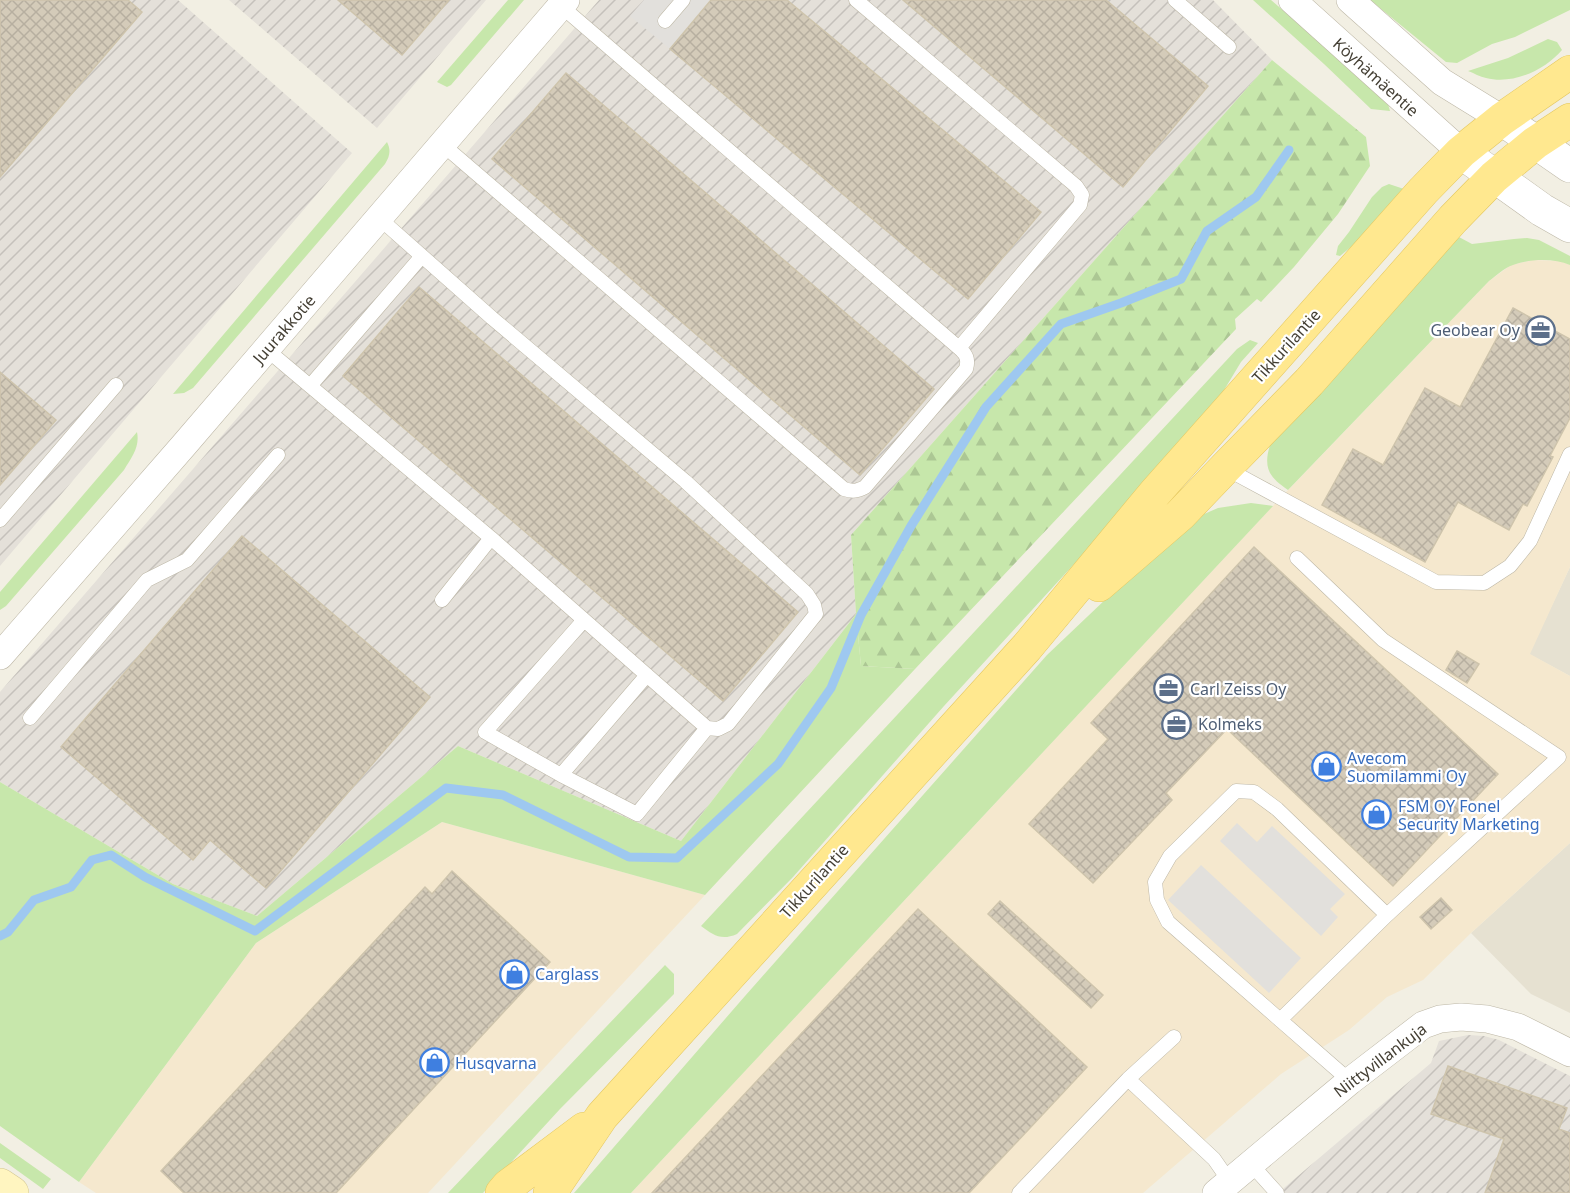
<svg xmlns="http://www.w3.org/2000/svg" width="1570" height="1193" font-family="'Noto Sans',sans-serif">
	<defs>
		<pattern id="industrial-furrows" width="10" height="10" patternUnits="userSpaceOnUse" patternTransform="scale(1.5)"><rect width="10" height="10" fill="#e4e0d9"/><path d="M-1 1l2-2M0 10L10 0M9 11l2-2" fill="none" stroke="#c5c1bb"/></pattern>
		<pattern id="forest-firs" width="22" height="20" patternUnits="userSpaceOnUse" patternTransform="scale(1.5)"><rect width="22" height="20" fill="#c7e7ab"/><path d="M5 1l3.5 6h-7zM16 11l3.5 6h-7z" fill="#acc794"/></pattern>
		<pattern id="building-cross-hatch" width="8" height="8" patternUnits="userSpaceOnUse" patternTransform="scale(1.5)"><rect width="8" height="8" fill="#d4cbb9"/><path d="M0 0l8 8M0 8l8-8" fill="none" stroke="#b7afa0"/></pattern>
	</defs>
	<rect width="100%" height="100%" fill="#f2efe3"/>
	<path fill="#e6e1d1" d="M1570,567V676L1529,654Z
		M1570,843V1013L1531,994L1471,933Z"/>
	<path fill="#f5e8ce" d="M1533,260L1562,261L1570,265V567L1530,654L1570,676V843L1471,933L1423,980L1387,997L1349,1030L1281,1074L1143,1193H631L1269,510L1489,281L1511,265Z
		M442,822L705,895L428,1193H96L79,1182L256,943Z"/>
	<path fill="url(#industrial-furrows)" d="M0,0H178L352,153L0,566Z
		M229,0H486L377,128Z
		M599,0H1213L1272,60L851,535L856,614L681,841L458,746L257,916L173,884L0,782V692Z
		M1468,1035L1484,1036L1499,1040L1570,1076V1193H1278L1431,1063L1439,1041Z"/>
	<path fill="#c7e7ab" d="M508,0H524L451,85L447,87L437,82Z
		M1253,0H1271L1334,54L1388,104L1390,111L1371,109L1324,64Z
		M1370,0H1570V10L1515,37L1492,44L1457,63L1446,62Z
		M1548,39L1557,42L1562,50C1545,70 1513,85 1486,78C1480,77 1474,73 1468,71L1508,58Z
		M387,142C391,150 390,156 385,164L193,388L184,393L173,394Z
		M1389,184L1404,189L1375,227L1340,256L1336,255L1338,246L1349,232L1372,197L1382,187Z
		M1457,236L1472,244L1514,239L1527,238L1539,240L1570,256V265C1554,258 1529,259 1513,265C1504,268 1496,276 1489,281L1288,490C1269,477 1263,468 1270,445Z
		M1250,340L1258,343L1241,362L1212,410L1151,480L944,706L793,877L737,934C721,941 713,935 701,926L1237,349Z
		M137,432C140,447 132,457 124,470L6,606L0,610V592Z
		M1251,503L1273,506L631,1193H574L745,996L1047,655L1188,521L1218,508Z
		M856,614L861,666L915,669L705,895L442,822L256,943L79,1182L0,1126V782L173,884L257,916L458,746L681,841Z
		M665,965L674,974V994L560,1109L483,1193H448Z
		M0,1143L51,1179L43,1189L0,1158Z"/>
	<path fill="url(#forest-firs)" d="M1272,60L1366,137L1370,166L1338,214L1294,267L1261,302L1257,299L1235,319L1236,329L915,669L861,666L856,614L851,535Z"/>
	<path fill="#e2e0dc" d="M644,0H710L670,49L630,16Z
		M1237,823L1257,842L1272,826L1345,894L1330,909L1338,917L1321,936L1220,841Z
		M1201,865L1301,958L1269,993L1168,900Z"/>
	<g fill="none" stroke-linecap="round" stroke-linejoin="round">
		<path stroke="#9ec8f0" stroke-width="9" d="M0,936L8,932L34,900L71,887L92,860L111,855L145,877L255,931L446,788L503,795L629,857L677,858L778,764L831,688L861,615L911,526L986,407L1061,324L1121,303L1181,279L1207,231L1256,197L1289,150"/>
	</g>
	<path fill="url(#building-cross-hatch)" stroke="#cec4ac" stroke-width="1.5" d="M0,0H128L142,12L0,177Z
		M338,0H449L402,55Z
		M711,0H787L1041,212L968,299L670,49Z
		M903,0H1106L1208,86L1123,187Z
		M566,73L934,389L860,475L492,159Z
		M419,287L798,612L723,701L343,376Z
		M1513,308L1570,339V418L1550,456L1553,457L1527,506L1523,504L1509,530L1458,502L1425,562L1322,505L1353,449L1383,465L1425,388L1460,407Z
		M0,372L56,420L0,485Z
		M242,536L430,697L266,888L210,840L193,860L61,747Z
		M1254,547L1498,774L1393,886L1227,729L1166,793L1172,800L1093,883L1029,824L1108,739L1091,723Z
		M1457,651L1479,664L1467,683L1446,670Z
		M452,871L550,962L336,1193H184L161,1171L425,887L432,894Z
		M1441,898L1452,910L1431,929L1420,917Z
		M1000,901L1103,995L1091,1008L988,914Z
		M918,909L1087,1067L969,1193H652Z
		M1448,1066L1567,1108L1559,1129L1570,1133V1193H1485L1504,1139L1431,1114Z"/>
	<g fill="none" stroke-linecap="round" stroke-linejoin="round">
		<defs>
			<path id="service" d="M1175,0L1229,47
				M561,6L959,348L1080,205L1082,195L1076,186L856,0
				M665,21L683,0
				M442,144L844,489C853,492 857,491 865,487L966,369C969,359 966,354 959,348
				M266,349L491,538L707,728L718,729L728,724L816,614L814,605L807,594L685,481L492,318L379,218
				M310,386L422,256
				M1225,468L1436,582L1484,583L1510,566L1530,541L1570,454
				M0,520L116,385
				M442,600L491,538
				M584,620L485,732L561,775L637,814L707,728
				M30,718L147,580L187,560L278,455
				M561,775L647,675
				M1280,1020L1387,915L1559,757L1383,640L1297,558
				M1128,1079L1214,1159L1230,1182
				M1350,1081L1168,922L1157,900L1155,882L1170,856L1236,791L1254,792L1277,809L1387,915
				M1251,1164L1277,1193
				M1019,1193L1128,1079L1174,1037"/>
			<path id="minor" d="M1292,0L1461,152
				M1350,0L1442,82L1502,119
				M0,656L184,445L566,0
				M1216,1193L1350,1081L1423,1025L1440,1019L1461,1017L1487,1019L1518,1027L1570,1053"/>
			<path id="tertiary" d="M1502,119L1570,166
				M1461,152L1542,210L1570,226"/>
			<path id="secondary" d="M0,1185L12,1193"/>
			<path id="primary" d="M1099,585L1180,515L1225,468L1309,382L1453,219L1494,177L1535,143L1570,120
				M502,1193L508,1186L584,1129
				M550,1193L602,1116L1027,647L1154,494L1423,191L1461,152L1502,119L1570,72"/>
		</defs>
		<use href="#service" stroke="#bdb7a6" stroke-width="15"/>
		<use href="#minor" stroke="#bdb7a6" stroke-width="28"/>
		<use href="#tertiary" stroke="#bdb7a6" stroke-width="34"/>
		<use href="#secondary" stroke="#d3c792" stroke-width="34"/>
		<use href="#primary" stroke="#e4c75f" stroke-width="34"/>
		<use href="#service" stroke="#fff" stroke-width="14"/>
		<use href="#minor" stroke="#fff" stroke-width="27"/>
		<use href="#tertiary" stroke="#fff" stroke-width="33"/>
		<use href="#secondary" stroke="#fff5c0" stroke-width="33"/>
		<use href="#primary" stroke="#ffe88f" stroke-width="33"/>
	</g>
	<defs>
		<symbol id="office-ring" viewBox="-11 -11 22 22"><circle r="9.5" fill="#fff" stroke="#5c6f8a" stroke-width="1.5"/><path d="M-6-3h4V-5.5h4V-3h4V5H-6ZM-1-4.5V-3h2v-1.5ZM-6 0V1H6V0Z" fill="#5c6f8a"/></symbol>
		<symbol id="shop-ring" viewBox="-11 -11 22 22"><circle r="9.5" fill="#fff" stroke="#3f7fe0" stroke-width="1.5"/><path d="M-5-2.5h2.3a2.7 3.5 0 0 1 5.4 0H5L5.5 6h-11ZM-1.5-2.5h3a1.5 2.3 0 0 0-3 0Z" fill="#3f7fe0"/></symbol>
	</defs>
	<g fill-rule="evenodd">
		<use href="#office-ring" x="1524" y="314" width="33" height="33"/>
		<use href="#office-ring" x="1152" y="672" width="33" height="33"/>
		<use href="#office-ring" x="1160" y="708" width="33" height="33"/>
		<use href="#shop-ring" x="1310" y="750" width="33" height="33"/>
		<use href="#shop-ring" x="1360" y="798" width="33" height="33"/>
		<use href="#shop-ring" x="498" y="958" width="33" height="33"/>
		<use href="#shop-ring" x="418" y="1046" width="33" height="33"/>
	</g>
	<g text-anchor="middle" stroke-width="4.5" stroke-linejoin="round" paint-order="stroke">
		<g font-size="16" fill="#443f34" stroke="#fff">
			<text transform="translate(1376 77) rotate(42)" y="6">Köyhämäentie</text>
			<text transform="translate(284 329) rotate(-49)" y="6">Juurakkotie</text>
			<text transform="translate(1286 346) rotate(-48)" y="6">Tikkurilantie</text>
			<text transform="translate(814 881) rotate(-48)" y="6">Tikkurilantie</text>
			<text transform="translate(1380 1060) rotate(-37)" y="6">Niittyvillankuja</text>
		</g>
		<g font-size="16" fill="#4e5e75" stroke="#fff" text-anchor="start">
			<text x="1520" y="336" text-anchor="end">Geobear Oy</text>
			<text x="1190" y="695">Carl Zeiss Oy</text>
			<text x="1198" y="730">Kolmeks</text>
		</g>
		<g font-size="16" fill="#366cbe" stroke="#fff" text-anchor="start">
			<text x="1347" y="764">Avecom<tspan x="1347" dy="18">Suomilammi Oy</tspan></text>
			<text x="1398" y="812">FSM OY Fonel<tspan x="1398" dy="18">Security Marketing</tspan></text>
			<text x="535" y="980">Carglass</text>
			<text x="455" y="1069">Husqvarna</text>
		</g>
	</g>
</svg>
